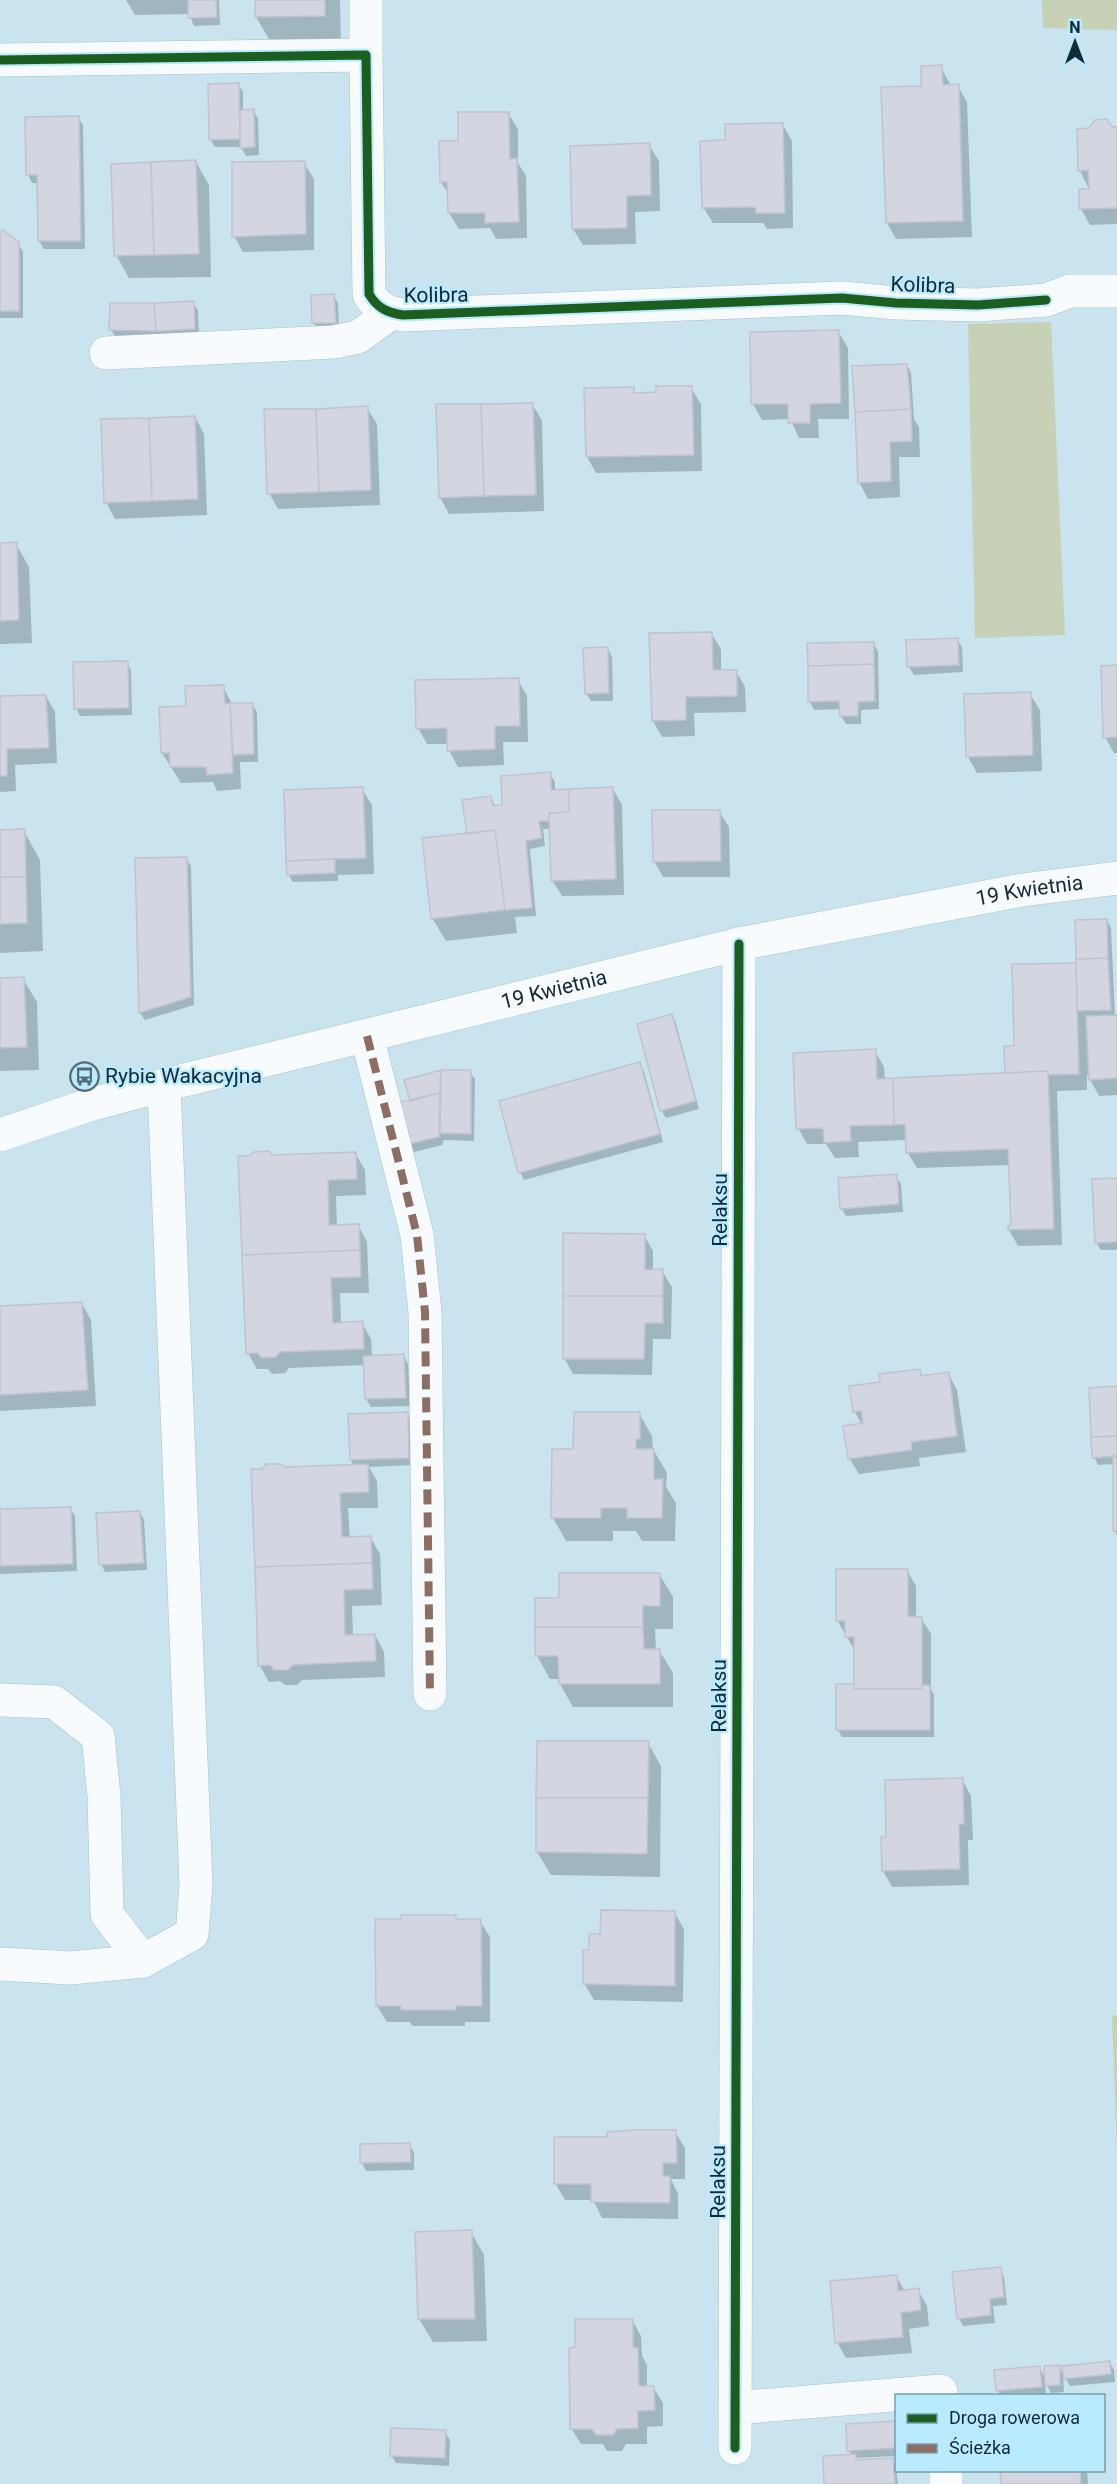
<svg xmlns="http://www.w3.org/2000/svg" width="1117" height="2484" font-family="Roboto,sans-serif">
	<rect width="100%" height="100%" fill="#c9e4ef"/>
	<path fill="#c7d1b6" d="M1042,0H1117V30L1043,28Z
		M1051,322L1065,635L975,638L968,324Z
		M1117,2015V2151L1112,2016Z"/>
	<path fill="#0003" d="M126,0H219L220,25L194,26L189,14L135,15Z
		M256,0H340L341,44L273,46L256,17Z
		M941,67L951,86H958L967,102L972,237L896,239L887,223L923,87Z
		M238,84L243,92V111H254L258,119L259,155L246,156L241,147H215L210,139Z
		M508,113L518,129V163L526,176L527,238L496,239L490,228L459,229L449,213V195L441,182L460,142Z
		M78,117L83,125L85,249H44L39,241V183H32L28,175Z
		M783,125L792,141L793,228L767,229L763,223H713L703,207L726,141Z
		M1112,129H1117V224L1090,225L1081,209L1090,191L1080,171Z
		M649,145L659,161L660,211L635,212L636,244L583,245L573,229Z
		M196,162L209,185L211,277L129,278L116,255Z
		M304,163L314,179V250L243,252L234,236Z
		M0,235L18,243L23,252V318H0Z
		M333,295L338,303L339,330L318,331L314,323Z
		M193,303L198,310L199,337H116L111,330Z
		M838,331L848,348L849,419H818L819,438H799L790,419L762,420L753,404Z
		M907,365L911,373L914,419L919,427L920,457H899L900,497L868,499L859,482Z
		M691,388L701,404L702,471L596,473L587,457L633,389L636,394Z
		M532,404L542,420L544,511L449,514L440,497Z
		M367,408L377,424L380,505L278,509L269,493Z
		M195,417L204,434L207,515L115,519L106,502Z
		M0,544H16L29,567L32,643L0,644Z
		M711,633L721,649V671H736L745,687L746,712L694,713L695,736L662,737L653,721Z
		M957,639L962,647L963,672L914,675L909,667Z
		M873,643L878,651L879,709L861,710V724H846L841,716V709L814,710L810,702Z
		M608,649L612,657L613,701H591L586,693Z
		M127,662L131,670L132,715L80,716L76,708Z
		M1117,666V753H1114L1105,737Z
		M518,680L527,696L528,742H503L504,765L458,767L449,750V744H427L418,728Z
		M223,686L232,704H252L257,712L258,762H240L241,789L217,791L213,782L181,783L162,753L187,708Z
		M1030,694L1040,710L1042,771L977,773L968,757L966,695Z
		M46,696L55,712L57,763L15,765L16,791L0,792V697Z
		M550,774L555,782V791L613,789L622,805L624,895L562,896L552,880L551,829H543L545,846L530,849L536,916L515,917L517,933L446,941L432,918L469,835L491,798L495,806L504,807Z
		M362,789L372,805L374,874L338,875V881L293,882L288,874Z
		M719,811L729,827L730,877H663L654,861Z
		M24,831L40,860L43,951L0,953V832Z
		M186,858L191,866L194,1005L145,1020L140,1013Z
		M1107,920L1111,928L1115,1017L1117,1016V1095L1099,1096L1087,1074V1090L1057,1091L1062,1245L1018,1246L1009,1230V1227H1013L1010,1165L917,1168L907,1152V1140L858,1142L859,1157L835,1158L826,1144H807L798,1128L875,1051L884,1067L885,1080L1006,1075L1016,1048L1013,966L1077,964Z
		M23,979L37,1002L39,1070L0,1071V980Z
		M672,1016L676,1023L699,1109L666,1118L661,1110Z
		M639,1064L644,1071L663,1142L524,1180L520,1172Z
		M441,1072H470L475,1079L474,1141L444,1140L442,1145L414,1152L410,1144L412,1102Z
		M355,1153L365,1170L366,1195L336,1196L337,1227L358,1225L367,1242L369,1293H340L341,1324L362,1323L371,1339L372,1357L404,1356L408,1364L410,1406L371,1407L366,1399L365,1365L289,1368L285,1373L272,1374L268,1369H257L248,1353L272,1157Z
		M896,1176L901,1184L903,1212L846,1216L841,1208Z
		M1117,1179V1250H1101L1096,1242Z
		M644,1235L653,1251V1271H662L672,1287L671,1339H653L652,1375L573,1374L564,1358Z
		M82,1304L91,1320L96,1406L0,1411V1308Z
		M919,1370L923,1377L948,1373L957,1390L966,1452L919,1458L920,1466L859,1474L849,1458L862,1425L855,1412L851,1387L882,1383Z
		M1117,1388V1535L1114,1531V1464L1098,1465L1094,1457Z
		M639,1413L652,1436L653,1449L667,1473L666,1487L676,1503L675,1541H642L636,1531H613V1541H566L553,1518L575,1450Z
		M407,1414L411,1422L413,1465L369,1467L377,1481L378,1508H348L350,1539L371,1538L380,1554L382,1605L352,1606L353,1636L375,1635L384,1652L385,1677L302,1680L297,1685H285L280,1681L269,1682L260,1666L284,1468L354,1466L351,1460Z
		M70,1508L75,1516L77,1571L0,1574V1511Z
		M140,1512L144,1520L147,1570L105,1572L101,1564Z
		M907,1570L916,1586V1618H921L931,1634V1689L934,1695V1737H842L837,1729L855,1686V1651L837,1620Z
		M659,1574L673,1597V1629H655L656,1650H659L673,1673V1707H573L560,1684V1679H550L537,1656L560,1600Z
		M648,1743L661,1766L660,1877L551,1875L537,1852Z
		M962,1779L971,1796L973,1840H968L969,1885L892,1887L883,1871L888,1838Z
		M674,1912L684,1929L683,2002L594,2000L584,1983L591,1951L601,1936Z
		M455,1917L457,1921H480L490,1937V2022H465V2026H412L410,2022H387L377,2006L402,1921Z
		M675,2132L685,2148V2179H671L678,2194V2219L602,2218L593,2200H565L555,2183L608,2138Z
		M409,2144L414,2152V2170L366,2171L362,2163Z
		M471,2232L484,2255L487,2341L433,2342L419,2319L417,2233Z
		M1000,2269L1004,2277L1007,2305L993,2306L995,2323L963,2326L959,2318Z
		M896,2276L905,2291L918,2290L927,2306L929,2326L909,2329L912,2353L846,2358L837,2342Z
		M632,2320L641,2336L642,2356L647,2365V2387H653L663,2403V2426L647,2427V2444H626L622,2451H607L603,2444H581L571,2428L576,2348Z
		M1109,2362L1114,2370L1115,2382L1070,2386L1063,2375L1064,2392L1051,2393L1045,2382L1046,2396H1001L998,2391L996,2371L1039,2367L1046,2379L1059,2366L1065,2377Z
		M896,2422V2456L856,2458L858,2461L892,2459L896,2466L898,2484H825L852,2456L849,2451L848,2425Z
		M445,2432L450,2440L449,2466L396,2463L392,2456Z
		M1002,2470H1087L1088,2484H1002Z"/>
	<path fill="#d3d5e0" stroke="#c0c3cd" stroke-width="1.5" d="M188,0H216L217,17L188,18Z
		M255,0H325V16L255,17Z
		M942,65L943,85L959,84L963,221L886,223L881,87L921,86V66Z
		M239,83L240,139L209,140L208,84Z
		M254,109L255,147L240,148V110Z
		M458,112H509L510,159L517,158L519,222L485,223V213H448L447,182H440L439,141H458Z
		M79,116L81,241H38L37,175H26L25,117Z
		M1106,119L1113,127H1117V208L1079,209V189H1089L1088,170L1078,171L1077,129L1089,128L1095,120Z
		M783,123L785,213H756L755,207L702,208L700,141L725,140V124Z
		M650,143L651,195L627,196V228L572,229L570,146Z
		M196,160L199,254L154,255L151,162Z
		M305,161L306,234L232,237V162Z
		M151,162L154,255L114,256L111,164Z
		M3,230L19,242V311H0V233Z
		M334,294L336,323H312L311,295Z
		M194,301L195,329L156,331L154,303Z
		M110,303H154L156,331L109,330Z
		M839,330L841,403L810,404V423H788V404H751L750,332Z
		M907,364L911,409L855,412L852,366Z
		M656,386H692L694,455L586,457L584,388L634,387V393L656,392Z
		M533,403L536,495L484,496L481,404Z
		M436,404H481L484,496L439,498Z
		M368,406L371,490L319,492L316,409Z
		M264,409H316L319,492L267,494Z
		M911,409L912,441L890,442L891,481L858,483L855,412Z
		M195,416L198,499L152,501L149,418Z
		M149,418L152,501L104,503L101,419Z
		M17,542L19,620L0,621V543Z
		M712,632L713,670H737V696L686,697V720L652,721L649,633Z
		M958,638L959,665L907,667L906,640Z
		M874,642V664L808,666L807,643Z
		M608,647L609,693L585,694L583,648Z
		M128,661L129,708L74,709L73,662Z
		M874,664L875,701L858,702V716H840L839,701L808,702V666Z
		M1117,665V737L1103,738L1101,666Z
		M519,678L520,726H495V749L447,751V728L416,729L415,680Z
		M224,685L225,704L230,703L233,773L207,775L206,767H170L169,753H161L159,707L186,706L185,686Z
		M1031,692L1033,755L966,757L964,694Z
		M46,695L49,748L7,749V776H0V696Z
		M230,703H253L254,754L233,755Z
		M551,772V790L569,789V812L549,813V821H539L542,838L526,841L532,908L505,910L495,830L467,834L462,800L491,796L493,806L502,805L501,776Z
		M363,787L366,858L286,861L284,790Z
		M613,787L616,879L551,881L549,813L569,812V789Z
		M652,810H720L721,861L653,862Z
		M25,829L26,877H0V830Z
		M495,830L505,910L431,919L422,838Z
		M187,857L191,997L139,1013L135,858Z
		M335,859V873L287,875L286,861Z
		M0,877H26L27,923L0,924Z
		M1107,919L1108,958L1076,959L1075,920Z
		M1108,958L1111,1010L1077,1011L1076,959Z
		M1076,963L1079,1074L1048,1075V1071L1005,1073L1004,1046H1014L1012,964Z
		M24,977L27,1047L0,1048V978Z
		M672,1014L696,1101L660,1111L637,1024Z
		M1117,1015V1078L1089,1080L1086,1016Z
		M876,1049L877,1079L893,1078L894,1125L850,1126L851,1141L824,1143L823,1128L796,1129L793,1053Z
		M640,1062L660,1134L518,1173L499,1101Z
		M441,1070L440,1093L410,1101L404,1080Z
		M441,1070H471V1134L440,1133Z
		M1048,1071L1054,1229L1008,1230V1226L1011,1225L1008,1149L906,1153L905,1124L894,1125L893,1078Z
		M440,1093L439,1137L409,1144L400,1102Z
		M268,1151L272,1155L356,1152L357,1179L328,1180L329,1225L359,1224L360,1250L242,1255L238,1156H249L254,1152Z
		M897,1174L899,1204L840,1209L838,1178Z
		M1117,1178V1242L1095,1243L1092,1179Z
		M563,1233L645,1234V1270L663,1269V1296H563Z
		M360,1250L361,1277L331,1278L333,1323L363,1321L364,1349L280,1352L276,1357L262,1358L257,1353L246,1354L242,1255Z
		M563,1296H663V1323H645L644,1359H563Z
		M82,1302L88,1390L0,1395V1306Z
		M404,1354L406,1398L365,1399L363,1356Z
		M920,1369L921,1376L949,1372L957,1436L911,1442L912,1450L848,1459L843,1426L863,1423L861,1411L853,1412L849,1386L880,1382L879,1374Z
		M1117,1386V1436L1091,1437L1089,1388Z
		M408,1412L409,1458L350,1460L348,1414Z
		M574,1412H640V1439H636V1449H654V1479H663L662,1518H627V1508H601V1518H551L552,1449H573Z
		M1117,1436V1456L1092,1458L1091,1437Z
		M1113,1457H1117V1531H1113Z
		M266,1464H280L285,1467L368,1464L369,1492L340,1493L342,1537L371,1536L372,1563L255,1567L251,1469H262Z
		M71,1507L73,1564L0,1566V1509Z
		M140,1511L144,1563L99,1565L96,1513Z
		M372,1563L373,1589L344,1590L345,1635L375,1634L376,1661L293,1665L288,1670H274L270,1665L258,1666L255,1567Z
		M836,1569H908V1616L922,1617V1689H854V1637H845V1621H836Z
		M559,1573H660V1606H643V1627H535V1598H559Z
		M535,1627H643L644,1649H660V1684H559L558,1656H535Z
		M836,1684H854V1689H922V1685H930V1730H836Z
		M537,1741H649L648,1798H536Z
		M963,1778L964,1824H959L960,1869L882,1871L881,1837H886L885,1780Z
		M536,1798H648L647,1854L536,1852Z
		M601,1910L675,1911V1986L583,1984V1950H589V1934H600Z
		M401,1915H456V1919H481L482,2006H456V2010H401V2006H376L375,1919H401Z
		M633,2130H676L677,2163H663V2176H670V2203L591,2202V2184H554V2137H607V2132Z
		M410,2143L411,2162L360,2163V2144Z
		M472,2230L475,2319H418L415,2232Z
		M1001,2267L1004,2297L990,2299L991,2315L957,2319L952,2272Z
		M897,2275L898,2291L919,2288L921,2310L901,2313L903,2337L835,2343L830,2281Z
		M575,2319H633V2347L638,2348L639,2386H654L655,2410L638,2411V2428L617,2429L613,2435H596L592,2429H570L569,2348L575,2347Z
		M1110,2361L1111,2374L1064,2379L1062,2366Z
		M1060,2365V2385L1045,2386L1044,2366Z
		M1040,2366L1042,2387L996,2391L994,2370Z
		M896,2421V2448L847,2451L846,2424Z
		M391,2428L446,2430L445,2458L390,2456Z
		M856,2454V2460L893,2458L895,2484H824L823,2456Z
		M1000,2470H1080L1081,2484H1001Z"/>
	<g fill="none" stroke-linecap="round" stroke-linejoin="round">
		<defs>
			<g id="minor">
				<path d="M366,0V55"/>
				<path d="M0,60L366,55L369,294C377,308 388,313 403,315L842,298L896,303L978,305L1046,300L1070,291H1117"/>
				<path d="M106,353L334,342L358,337L391,313"/>
				<path d="M367,1036L417,1235L425,1312L430,1694"/>
				<path id="s1" d="M0,1135L89,1105L164,1085L739,944L1022,890L1117,878"/>
				<path d="M0,1700L54,1702L98,1736L104,1796L107,1914L143,1961"/>
				<path d="M0,1964L70,1968L143,1961L192,1934L196,1885L164,1085"/>
				<path d="M735,2408L941,2391V2396"/>
				<path d="M735,2448L739,944"/>
				<path d="M946,2470V2484"/>
			</g>
		</defs>
		<use href="#minor" stroke="#aac2cb" stroke-width="34"/>
		<use href="#minor" stroke="#f7fbfd" stroke-width="33"/>
		<path stroke="#8d6e63" stroke-width="8" stroke-dasharray="15 8" stroke-linecap="butt" d="M367,1036L417,1235L425,1312L430,1694"/>
		<defs>
			<path id="cycleway" d="M0,60L366,55L369,294C377,308 388,313 403,315L842,298L896,303L978,305L1046,300
				M735,2448L739,944"/>
		</defs>
		<use href="#cycleway" stroke="#baeafe" stroke-width="13"/>
		<use href="#cycleway" stroke="#1b5e20" stroke-width="9"/>
	</g>
	<defs>
		<symbol id="bus-ring" viewBox="-11 -11 22 22"><circle r="9.5" fill="#baeafe" stroke="#526c75" stroke-width="1.5"/><path d="M-5-6H5V4H4V6H2V4H-2V6H-4V4H-5ZM-3.5-4V0h7V-4ZM-3.5 1.2v1.5H-2V1.2ZM2 1.2v1.5H3.5V1.2Z" fill="#526c75"/></symbol>
	</defs>
	<g fill-rule="evenodd">
		<use href="#bus-ring" x="68" y="1060" width="33" height="33"/>
	</g>
	<g text-anchor="middle" stroke-width="4.5" stroke-linejoin="round" paint-order="stroke">
		<g font-size="21" fill="#122b34" stroke="#baeafe">
			<text transform="translate(923 285) rotate(2)" y="7">Kolibra</text>
			<text transform="translate(436 295) rotate(-1)" y="7">Kolibra</text>
			<text dy="7" stroke="none"><textPath href="#s1" startOffset="1059">19 Kwietnia</textPath></text>
			<text dy="7" stroke="none"><textPath href="#s1" startOffset="573">19 Kwietnia</textPath></text>
			<text transform="translate(720 1210) rotate(-90)" y="7">Relaksu</text>
			<text transform="translate(719 1696) rotate(-90)" y="7">Relaksu</text>
			<text transform="translate(718 2182) rotate(-90)" y="7">Relaksu</text>
		</g>
		<g font-size="21" fill="#122b34" stroke="#baeafe" text-anchor="start">
			<text x="105" y="1083">Rybie Wakacyjna</text>
		</g>
	</g>
	<rect x="895" y="2394" width="210" height="78" fill="#baeafe" stroke="#779ead" stroke-width="1.5"/>
	<rect x="907" y="2414" width="30" height="9" fill="#1b5e20" stroke="#779ead" stroke-width="1.5"/>
	<text x="949" y="2424" font-size="18" fill="#122b34">Droga rowerowa</text>
	<rect x="907" y="2444" width="30" height="9" fill="#8d6e63" stroke="#779ead" stroke-width="1.5"/>
	<text x="949" y="2454" font-size="18" fill="#122b34">Ścieżka</text>
	<g transform="translate(1075 42)" stroke="#baeafe" stroke-width="4.5" paint-order="stroke">
	<path d="M0-4.5L10 22L0 15L-10 22Z" fill="#122b34"/>
	<text y="-9" font-size="16" font-weight="bold" text-anchor="middle" fill="#122b34">N</text>
	</g>
</svg>
